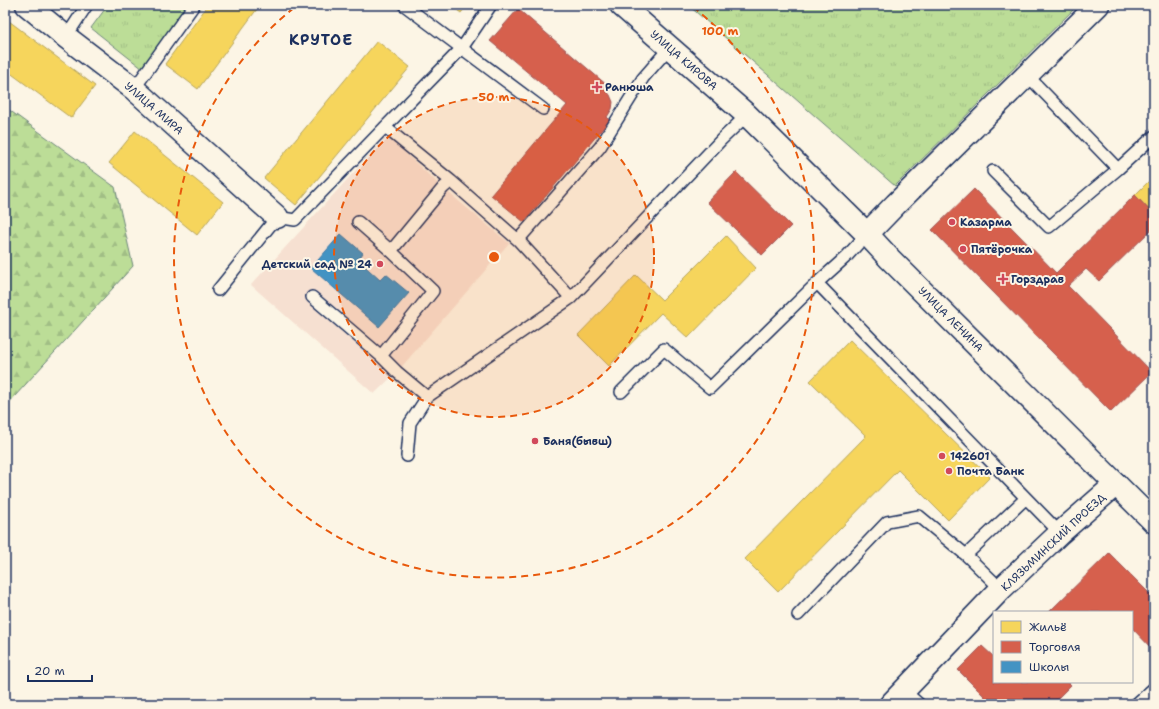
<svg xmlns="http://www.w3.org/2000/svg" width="1159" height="709" font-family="'Shantell Sans',sans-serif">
	<defs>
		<pattern id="forest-firs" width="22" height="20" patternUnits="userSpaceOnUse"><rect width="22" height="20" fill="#bcdd97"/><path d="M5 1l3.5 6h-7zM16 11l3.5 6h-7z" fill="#a1be85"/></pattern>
		<pattern id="park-tufts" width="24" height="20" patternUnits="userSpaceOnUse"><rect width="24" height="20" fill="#bcdd97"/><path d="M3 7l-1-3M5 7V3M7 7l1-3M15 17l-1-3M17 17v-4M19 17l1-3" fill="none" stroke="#a1be85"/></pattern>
	</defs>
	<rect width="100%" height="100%" fill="#fcf5e5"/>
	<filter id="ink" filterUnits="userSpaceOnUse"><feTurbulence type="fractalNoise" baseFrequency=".025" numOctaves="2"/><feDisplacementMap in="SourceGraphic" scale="8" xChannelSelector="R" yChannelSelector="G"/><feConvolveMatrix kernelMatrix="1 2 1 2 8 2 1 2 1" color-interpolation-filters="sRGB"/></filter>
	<g filter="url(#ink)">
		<path fill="#f6e0d1" d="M387,136L443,188L509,243L397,372L374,394L251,285Z"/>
		<path fill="url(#forest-firs)" stroke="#6c867a" d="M5,107L115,187L133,266L5,407Z"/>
		<path fill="url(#park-tufts)" stroke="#6c867a" d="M108,5H188L143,69L91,28Z
			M688,5H1078L895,186Z"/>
		<path fill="#f6d55c" stroke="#b4a35d" d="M208,5H260L198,89L165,64Z
			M450,5H467L461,13Z
			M5,18L95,86L71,118L5,69Z
			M377,41L410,67L296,205L264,178Z
			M135,131L223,202L197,235L109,163Z
			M1154,176V215L1135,195Z
			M726,236L756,268L688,338L661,313L609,366L578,335L636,275L662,300Z
			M850,340L990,477L948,520L898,470L778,592L745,559L866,436L810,381Z"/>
		<path fill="#d6604d" stroke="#9e5152" d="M518,9L608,86L605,89L610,95L613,102L612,109L607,117L610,120L524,222L491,195L567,105L490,41Z
			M736,172L791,226L762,255L707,202Z
			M974,189L1056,273L1135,195L1154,215V227L1099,281L1086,269L1068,286L1152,372L1111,412L932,230Z
			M1109,553L1154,598V651L1132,628V612H1049Z
			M982,646L994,657V682H1068L1071,685L1052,704H992L958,670Z"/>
		<path fill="#4393c3" stroke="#3775a5" d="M341,234L363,253L358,260L380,280L386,274L409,293L379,327L311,268Z"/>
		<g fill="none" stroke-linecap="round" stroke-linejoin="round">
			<defs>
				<path id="lane" d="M404,5L543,109
					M66,37L87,5
					M1027,75L1118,169L1154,136
					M134,89L194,5
					M385,127L451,181L518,240L571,298
					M993,171L1049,227L1118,169
					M358,222L391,251L433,291L381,356
					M518,240L600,147L643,78L670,47
					M391,251L443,188L451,181
					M817,283L1060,533
					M218,290L277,217L295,220L385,127L462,48L491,5
					M312,297L381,356L397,372L427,397
					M621,392L664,349L710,388L817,283L847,256L867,234
					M407,456L410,423L427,397L571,298L722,139L747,115
					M966,555L1026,498
					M798,615L887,522L919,516L966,555L1001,589
					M904,691L919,704
					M1136,704L1154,688"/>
				<path id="street" d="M27,5L66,37L134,89L277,217
					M867,234L896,204L1098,5
					M891,704L1001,589L1060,533L1116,484"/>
				<path id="secondary" d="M621,5L747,115L867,234L890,259L1154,522"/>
			</defs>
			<use href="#lane" stroke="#1b2f5e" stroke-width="14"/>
			<use href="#street" stroke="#1b2f5e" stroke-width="25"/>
			<use href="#secondary" stroke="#1b2f5e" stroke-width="25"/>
			<use href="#lane" stroke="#fcf5e5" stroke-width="11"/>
			<use href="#street" stroke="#fcf5e5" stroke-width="22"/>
			<use href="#secondary" stroke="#fcf5e5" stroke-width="22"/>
		</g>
	</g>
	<circle cx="494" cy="257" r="160" fill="#e8590c" fill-opacity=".12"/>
	<g fill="none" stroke="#e8590c" stroke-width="2" stroke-dasharray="7 5">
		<circle cx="494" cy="257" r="160"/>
		<path d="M693 7A320 320 0 1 1 295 7"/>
	</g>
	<g fill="#d1495b" stroke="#fcf5e5" stroke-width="1.5">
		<path d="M595 81h4v4h4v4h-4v4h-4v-4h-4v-4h4z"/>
		<circle cx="952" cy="222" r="4"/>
		<circle cx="963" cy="249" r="4"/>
		<circle cx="380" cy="264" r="4"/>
		<path d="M1001 273h4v4h4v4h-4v4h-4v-4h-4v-4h4z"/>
		<circle cx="535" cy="441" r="4"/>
		<circle cx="942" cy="456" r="4"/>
		<circle cx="949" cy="471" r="4"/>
	</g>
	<g text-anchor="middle" stroke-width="4" stroke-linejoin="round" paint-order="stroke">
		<g font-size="11" fill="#1b2f5e" stroke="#fcf5e5">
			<text transform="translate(684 60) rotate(41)" y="4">УЛИЦА КИРОВА</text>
			<text transform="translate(154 108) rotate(41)" y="4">УЛИЦА МИРА</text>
			<text transform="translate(951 319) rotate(45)" y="4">УЛИЦА ЛЕНИНА</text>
			<text transform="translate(1053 542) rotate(-43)" y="4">КЛЯЗЬМИНСКИЙ ПРОЕЗД</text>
		</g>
		<g font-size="11" font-weight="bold" fill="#1b2f5e" stroke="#fcf5e5" text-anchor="start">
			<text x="605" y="91">Ранюша</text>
			<text x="960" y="226">Казарма</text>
			<text x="971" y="253">Пятёрочка</text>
			<text x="372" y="268" text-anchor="end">Детский сад № 24</text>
			<text x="1011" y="283">Горздрав</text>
			<text x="543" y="445">Баня(бывш)</text>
			<text x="950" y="460">142601</text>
			<text x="957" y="475">Почта Банк</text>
		</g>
		<g font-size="15" font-weight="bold" letter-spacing="1" fill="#1b2f5e" stroke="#fcf5e5">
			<text x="321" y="45">КРУТОЕ</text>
		</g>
	</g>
	<circle cx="494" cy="257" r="6" fill="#e8590c" stroke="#fcf5e5" stroke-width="2"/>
	<g font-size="12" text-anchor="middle" font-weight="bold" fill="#e8590c" stroke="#fcf5e5" stroke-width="4" stroke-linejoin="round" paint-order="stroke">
		<text x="720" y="35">100 m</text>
		<text x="494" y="101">50 m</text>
	</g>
	<rect width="1159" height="709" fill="none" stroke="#fcf5e5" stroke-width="20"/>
	<rect x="10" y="10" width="1139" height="689" fill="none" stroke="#1b2f5e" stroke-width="1.5" filter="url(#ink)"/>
	<rect x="993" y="611" width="140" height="72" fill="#fcf5e5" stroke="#a2a6af"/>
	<rect x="1001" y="621" width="20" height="12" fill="#f6d55c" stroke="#a2a6af"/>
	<text x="1029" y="631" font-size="12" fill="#1b2f5e">Жильё</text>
	<rect x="1001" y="641" width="20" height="12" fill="#d6604d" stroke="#a2a6af"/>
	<text x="1029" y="651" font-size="12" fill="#1b2f5e">Торговля</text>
	<rect x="1001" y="661" width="20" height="12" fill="#4393c3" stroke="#a2a6af"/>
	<text x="1029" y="671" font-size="12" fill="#1b2f5e">Школы</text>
	<path d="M28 675v6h64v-6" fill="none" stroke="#1b2f5e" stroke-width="2"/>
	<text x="34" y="675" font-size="12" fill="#1b2f5e" stroke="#fcf5e5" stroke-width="3" paint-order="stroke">20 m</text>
</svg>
